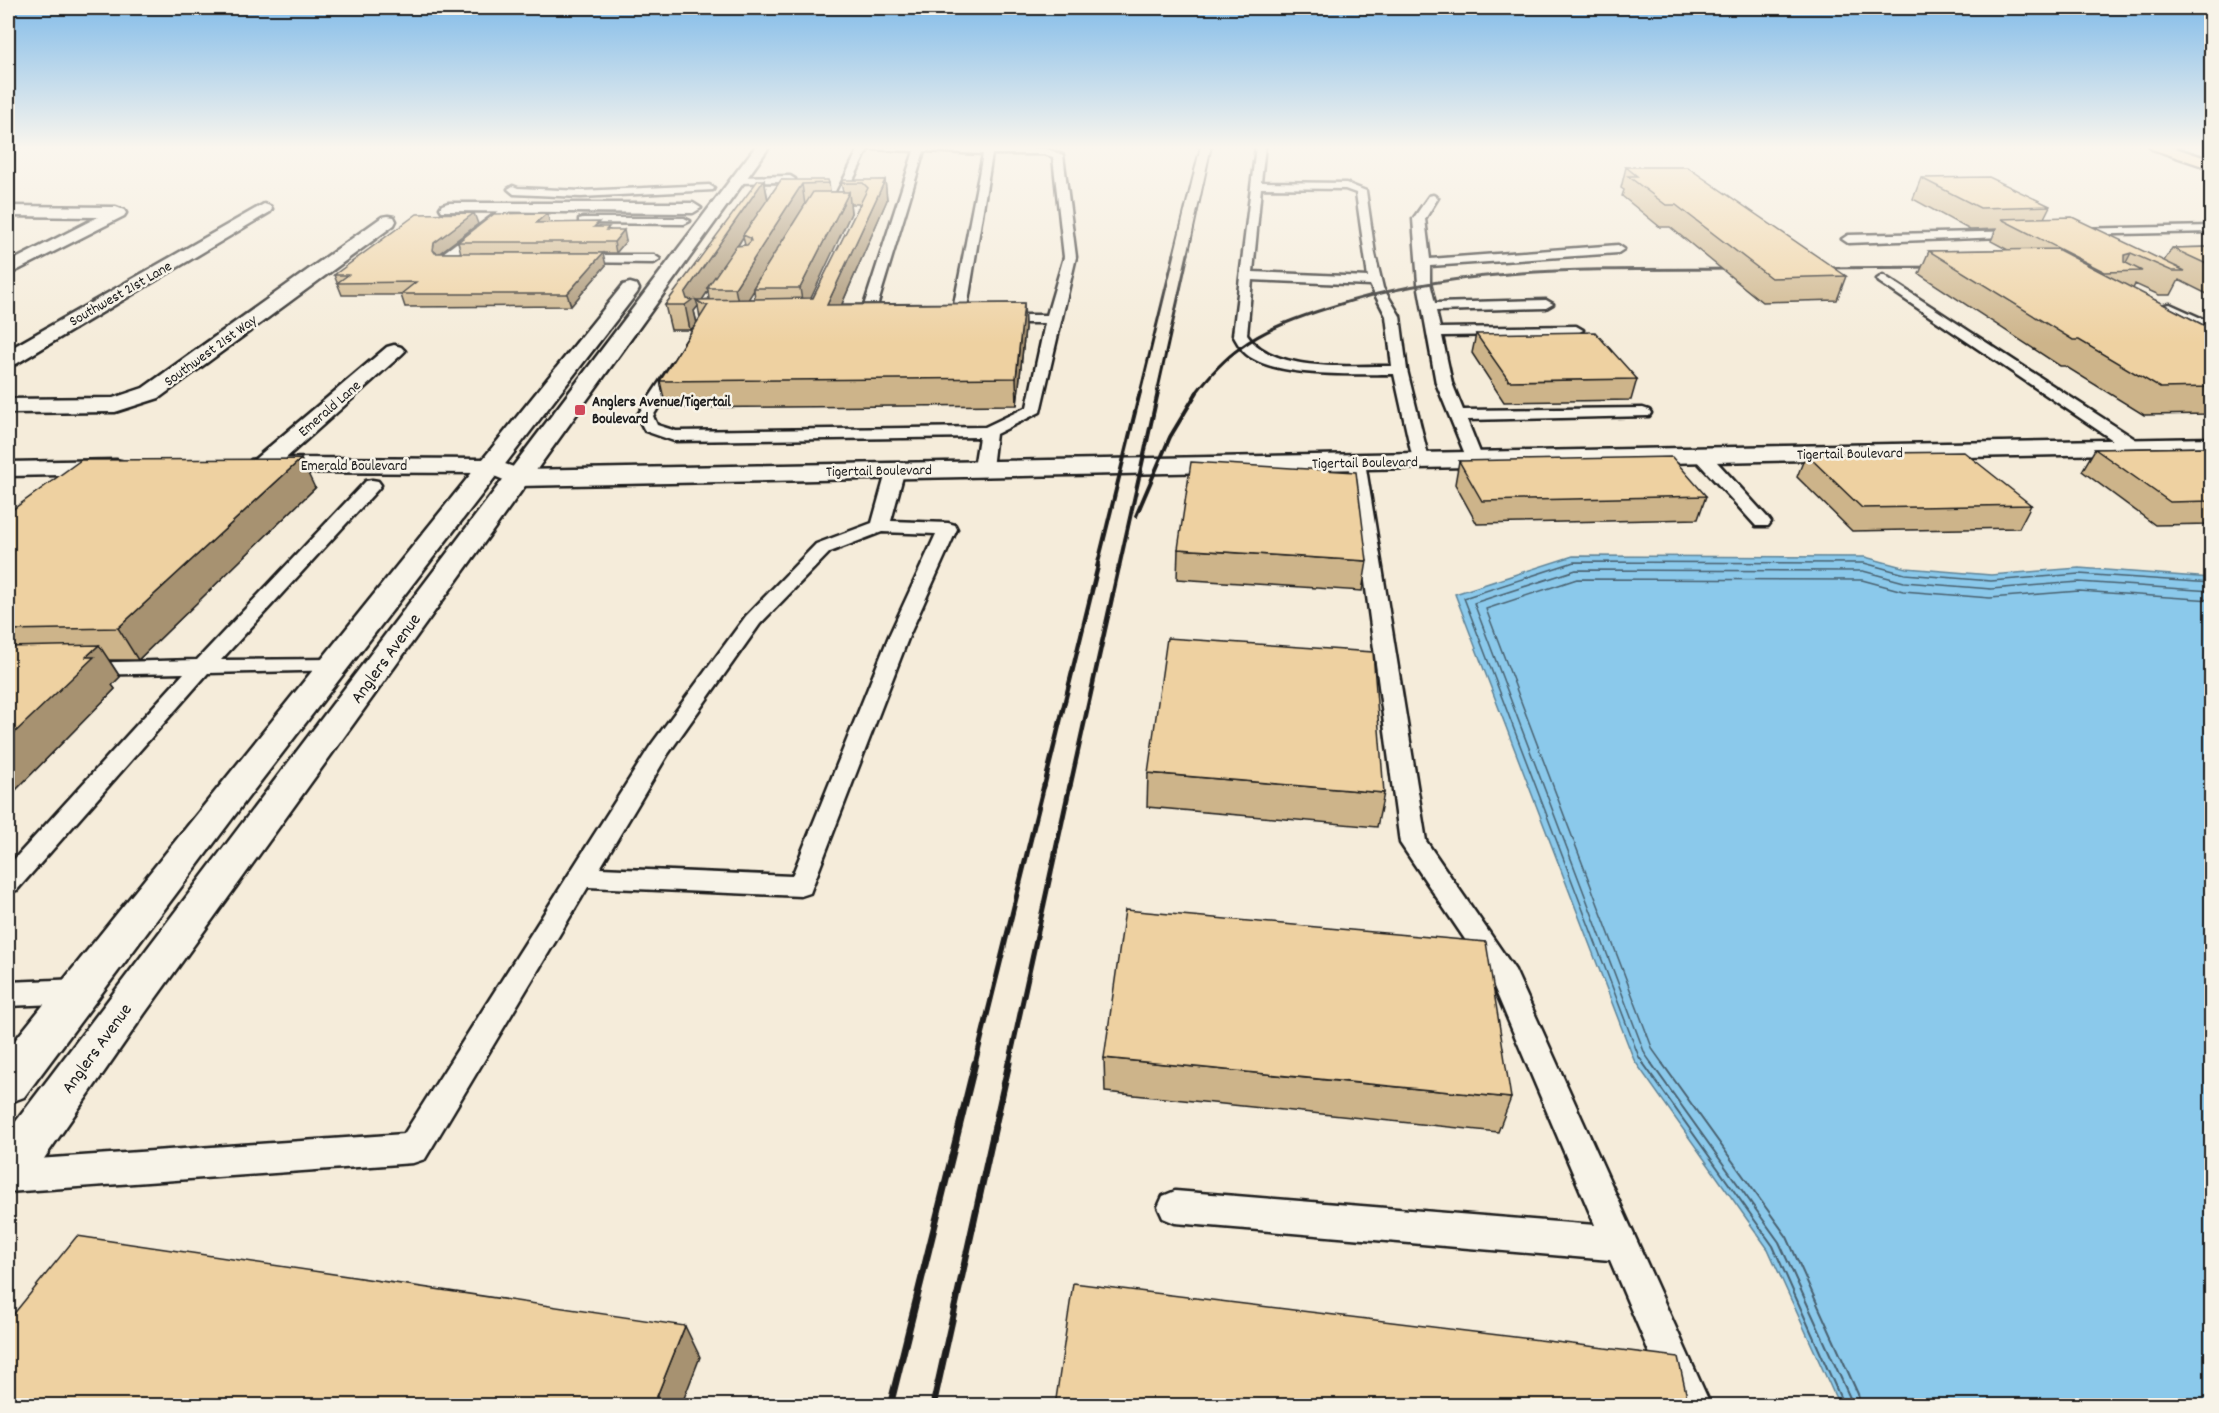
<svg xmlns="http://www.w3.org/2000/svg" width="2219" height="1413" font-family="Dekko,sans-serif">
	<rect width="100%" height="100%" fill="#f5ecda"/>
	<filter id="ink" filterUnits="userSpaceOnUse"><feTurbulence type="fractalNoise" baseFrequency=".0167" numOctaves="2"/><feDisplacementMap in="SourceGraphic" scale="12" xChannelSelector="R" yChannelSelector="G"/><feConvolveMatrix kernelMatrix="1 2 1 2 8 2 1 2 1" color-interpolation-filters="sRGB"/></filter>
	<g filter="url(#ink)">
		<path fill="#8bc9eb" stroke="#5f8498" stroke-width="1.5" d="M1573,556L1865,557L1906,568L1991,575L2079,568L2211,578V1405H1839L1768,1249L1634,1060L1455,594Z"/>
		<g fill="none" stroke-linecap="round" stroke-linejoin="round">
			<path stroke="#48616f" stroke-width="1.5" d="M1644,1064L1639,1057L1464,598L1574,562L1864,563L1905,574L1991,581L2079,574L2212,583
				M1652,1064L1645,1054L1474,603L1576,570L1863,571L1904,582L1991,589L2079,582L2212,591
				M1663,1064L1653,1050L1486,609L1577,579L1862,580L1903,591L1990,598L2079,591L2212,600"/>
			<path stroke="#48616f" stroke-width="2" d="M1643,1063L1773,1246L1844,1406
				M1651,1063L1779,1242L1850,1398L1851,1406
				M1662,1063L1787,1237L1858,1394L1860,1406"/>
			<defs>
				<path id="service" d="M860,146L1044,148L1063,155L1076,257L1040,412L996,434L992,468L989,472H977L974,468L979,437L674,441L645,431L637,416L673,362L678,361L685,365L653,416L657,425L676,431L985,427L1027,407L1045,323H995L988,319L995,315H1047L1064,257L1053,157L1044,154H992L965,320L958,324L951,320L983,154L924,151L875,313L892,317L894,320L887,324L863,318L861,315L914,151L868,149L843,201L842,203H834L833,201Z
					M1256,146H1265L1261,182L1346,183L1366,191L1375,254L1383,288L1400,316L1407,370L1429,460L1427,464L1421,465L1413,460L1394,374C1357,374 1269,379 1243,351C1239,346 1236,340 1233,335ZM1261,188L1345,189L1356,193L1368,277L1253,272ZM1252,280L1370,285L1386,316L1392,366C1350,365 1274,374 1247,335Z
					M790,176L795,179L778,206L774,207L769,204L783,182L737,183L732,180L737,177Z
					M709,185L714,188L713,190L581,197L514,194L508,189L513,186L518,188L581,191Z
					M1433,195L1438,198L1425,219L1430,259L1618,245L1624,249L1618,253L1430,266V283L1435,303L1546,300L1553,304L1546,308L1436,311L1440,328L1576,326L1583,330L1576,334L1442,336L1452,383L1463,410L1643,408L1649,410L1651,413L1649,416L1467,420L1483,460L1475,465L1469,464L1436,383L1418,283L1413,219L1429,196Z
					M507,205L513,208L511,210L447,262H439V256Z
					M583,218H684L690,221L684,224L579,223V219Z
					M2212,226V232L2072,235L2066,232L2072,229Z
					M2024,231L2030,234L2028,236L1848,243L1842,239L1848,235Z
					M574,255H654L660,259L654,263L570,262L568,259Z
					M1883,275L2141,443L2143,447L2141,451H2129L1879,282L1877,279Z
					M2170,304L2212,323V333L2165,311L2163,308L2165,305Z
					M1701,450L1707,451L1768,518L1771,522L1768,526H1756L1695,459L1693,455L1695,451Z
					M1357,457L1365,462L1426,841L1515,970L1711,1406H1672L1610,1260L1175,1223L1163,1218L1158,1207L1163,1196L1175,1191L1595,1225L1489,975L1400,843L1349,462Z
					M896,464L902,465L905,469L891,521L948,523L955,525L957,529L909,636L810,893L801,896L588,887L425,1159L413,1163L8,1192V1161L404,1134L651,745L746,616L816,544L872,523L887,469L890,465ZM882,532L936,534L889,636L792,876L600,868L668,754L760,624L830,552Z
					M372,480L378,481L381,485L378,489L221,660L335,659L343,660L346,665L343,670L208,673L17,890L8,893V866L184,673L84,675L76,673L73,668L76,663L197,660L366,481Z
					M79,979L89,983L94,991L89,999L79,1003L8,1006V982Z"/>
				<path id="minor" d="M448,203H693L701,208L693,213L442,211L440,208L442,205Z
					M264,204L270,206L272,209L270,212L16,364L8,365V350Z
					M8,206L116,207L124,210L126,213L124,216L8,275V263L98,217L8,216Z
					M388,216L394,217L396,221L394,225L159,398L115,412L8,413V399L113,398L143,388L382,217Z
					M394,345L401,347L405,351L401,355L286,458L491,459L522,470L2212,438V452L518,486L487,473L260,472L251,470L248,465L251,460L255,459L387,347Z
					M116,460L125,462L128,467L125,472L116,474L8,476V462Z"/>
				<path id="tertiary" d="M756,146H770L145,1013L25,1186L8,1192V1132Z
					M630,283L637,285L639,289L637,293L247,799L24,1097L8,1103V1049L623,285Z"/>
				<path id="motorway" d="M2150,146H2169L2212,160V169L2152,149Z"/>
			</defs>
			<use href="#service" stroke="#1c1c1c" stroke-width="5"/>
			<use href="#minor" stroke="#1c1c1c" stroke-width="5"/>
			<use href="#tertiary" stroke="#1c1c1c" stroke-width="5"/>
			<use href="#motorway" stroke="#1c1c1c" stroke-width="5"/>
			<use href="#service" fill="#f7f3e8" fill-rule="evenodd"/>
			<use href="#minor" fill="#f7f3e8" fill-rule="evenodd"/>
			<use href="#tertiary" fill="#f7f3e8" fill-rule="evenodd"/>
			<use href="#motorway" fill="#fcdcac" fill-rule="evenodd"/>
			<path stroke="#1c1c1c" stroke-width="2" d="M1173,256L1200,146
				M1188,256L1212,146"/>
			<path stroke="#1c1c1c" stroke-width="3" d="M1818,268L1938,267
				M1140,393L1174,254
				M1157,393L1188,254
				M1196,393C1209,376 1223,360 1240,348C1267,328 1299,317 1331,307C1463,264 1603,270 1740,269"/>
			<path stroke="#1c1c1c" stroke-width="4" d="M1136,516L1170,437L1197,392
				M1097,567L1140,392
				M1119,567L1158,392"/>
			<path stroke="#1c1c1c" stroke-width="4.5" d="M1044,787L1098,566
				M1070,787L1119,566"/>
			<path stroke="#1c1c1c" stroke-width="5" d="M975,1064L1044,785
				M1009,1064L1070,785"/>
			<path stroke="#1c1c1c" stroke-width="7" d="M890,1406L975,1063
				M933,1406L1009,1063"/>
		</g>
		<path fill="#cdb48a" stroke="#1c1c1c" stroke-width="1.5" fill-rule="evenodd" d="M1626,167L1846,276L1837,300L1762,302L1670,227H1660L1622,196L1624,190L1621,188Z
			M1921,178L2050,206L2044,218L2164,261L2172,248L2211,247V296L2179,280L2171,295H2159L2135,284L2133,289L2211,329V414L2144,415L2065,366H2060L1919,274L1929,251L2008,250L1991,241L1996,229L1970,230L1913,199Z
			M764,180L768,199L781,180L829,183L830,192H843L841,183L885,180L887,200L842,304L1024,303L1025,328L1017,405L666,408L660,381L694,327L690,330H671L665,305ZM850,204H860L813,298H810L851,213ZM743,237L745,245L738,246ZM754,290L755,299H748ZM708,291L709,299L702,300ZM698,306L700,318L697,323L694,311Z
			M547,213L550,223L600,227L610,230L626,241L616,253H480L606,265L571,306L405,307L401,295H342L334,275L478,224L440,253H461L458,242Z
			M1476,334L1637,379L1631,400L1504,402L1472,353Z
			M2211,447V524L2155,525L2082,471L2095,449Z
			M1806,454L2031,505L2019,528L1852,531L1797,477Z
			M1459,461L1706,496L1698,519L1477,524L1455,484Z
			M315,488L138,660H109L120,677L112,685L115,689L8,798V513Z
			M1178,549L1367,561L1362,591L1177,579Z
			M1148,773L1384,793L1377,827L1147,807Z
			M1104,1058L1511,1098L1498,1132L1105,1092Z"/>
		<path fill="#a79271" stroke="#1c1c1c" stroke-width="1.5" d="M764,180L768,201L743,235V237L710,288H707L708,291L700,303L696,300L698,306L694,311L697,324L690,330L685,305V293Z
			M885,180L887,200L831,329L827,305Z
			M802,184L805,205L753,288L754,290L740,313L735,288Z
			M849,192L851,213L804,313L800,288Z
			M474,213L478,224L438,254L433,250L434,243Z
			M547,213L550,223H536Z
			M624,230L626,241L616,253L614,242Z
			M603,253L606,265L571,306L567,294Z
			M2131,253L2121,272L2124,255Z
			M1024,303L1025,328L1017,405L1016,378Z
			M301,459L315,488L138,660L118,628Z
			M99,645L120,677L112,685L115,689L8,798V739L86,657Z
			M685,1326L700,1357L681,1406H653Z"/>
		<path fill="#eed1a1" stroke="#1c1c1c" stroke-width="1.5" d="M1626,167H1687L1846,276L1771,278L1676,205H1666L1628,176H1637Z
			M1989,177L2050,206L1980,208L1921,178Z
			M758,180H764L685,293L687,299L692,300L685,305H665Z
			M781,180H828L829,183L802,184L735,288H707L736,246L747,245L751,241L750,238L743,235Z
			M843,180H885L827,305L1024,303L1016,378L660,381L708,305H704L696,300L813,298L868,188L863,183H841Z
			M813,192H849L800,288H753Z
			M474,213L434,243L433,250L435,253H603L567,294H401L416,282L337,283L348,275H334L417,214Z
			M547,213L536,223L599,222L594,227H609L606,230H624L614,242H458L494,214Z
			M2072,217L2185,271H2172L2131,253L2124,255V262L2142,271L2105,272L2001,219Z
			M2211,247V266L2172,248Z
			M2057,249L2211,329V387L2160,388L2079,340H2073L1929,251Z
			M1595,332L1637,379L1509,381L1476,334Z
			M2211,447V501L2170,502L2095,449Z
			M1964,452L2031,505L1862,508L1806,454Z
			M1672,457L1706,496L1482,501L1459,461Z
			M301,459L118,628L8,630V513L81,460Z
			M1191,462L1356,472L1367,561L1178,549Z
			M1167,638L1373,652L1384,793L1148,773Z
			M99,645L86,657H94L8,739V647Z
			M1125,910L1486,942L1511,1098L1104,1058Z
			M77,1236L685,1326L653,1406H8V1321Z
			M1073,1283L1678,1357L1689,1406H1055Z"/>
	</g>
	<linearGradient id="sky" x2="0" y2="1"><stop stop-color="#83bce9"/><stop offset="0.43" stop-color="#faf6ee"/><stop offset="1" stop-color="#faf6ee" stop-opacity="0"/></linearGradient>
	<rect width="2219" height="343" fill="url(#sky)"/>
	<rect fill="#d1495b" stroke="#f7f3e8" stroke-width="2" x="574" y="404" width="12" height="12" rx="3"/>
	<g text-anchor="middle" stroke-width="5" stroke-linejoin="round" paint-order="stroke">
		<g font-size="15" fill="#1c1c1c" stroke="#f7f3e8">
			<text transform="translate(120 293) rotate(-30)" y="5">Southwest 21st Lane</text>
			<text transform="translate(210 350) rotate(-36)" y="5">Southwest 21st Way</text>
			<text transform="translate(329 408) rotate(-41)" y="5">Emerald Lane</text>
			<text transform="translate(1850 453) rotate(-1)" y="5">Tigertail Boulevard</text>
			<text transform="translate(1365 462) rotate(-1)" y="5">Tigertail Boulevard</text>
			<text x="354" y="470">Emerald Boulevard</text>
			<text transform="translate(879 470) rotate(-1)" y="5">Tigertail Boulevard</text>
		</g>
		<g font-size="15" font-weight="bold" fill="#1c1c1c" stroke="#f7f3e8" text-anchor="start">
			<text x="592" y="406">Anglers Avenue/Tigertail<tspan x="592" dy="17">Boulevard</tspan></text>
		</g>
		<g font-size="18" fill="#1c1c1c" stroke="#f7f3e8">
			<text transform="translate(385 658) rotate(-54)" y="6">Anglers Avenue</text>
			<text transform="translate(96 1048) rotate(-54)" y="6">Anglers Avenue</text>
		</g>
	</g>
	<rect width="2219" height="1413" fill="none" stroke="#f7f3e8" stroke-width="30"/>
	<rect x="15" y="15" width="2189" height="1383" fill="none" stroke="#1c1c1c" stroke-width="2" filter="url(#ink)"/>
</svg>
